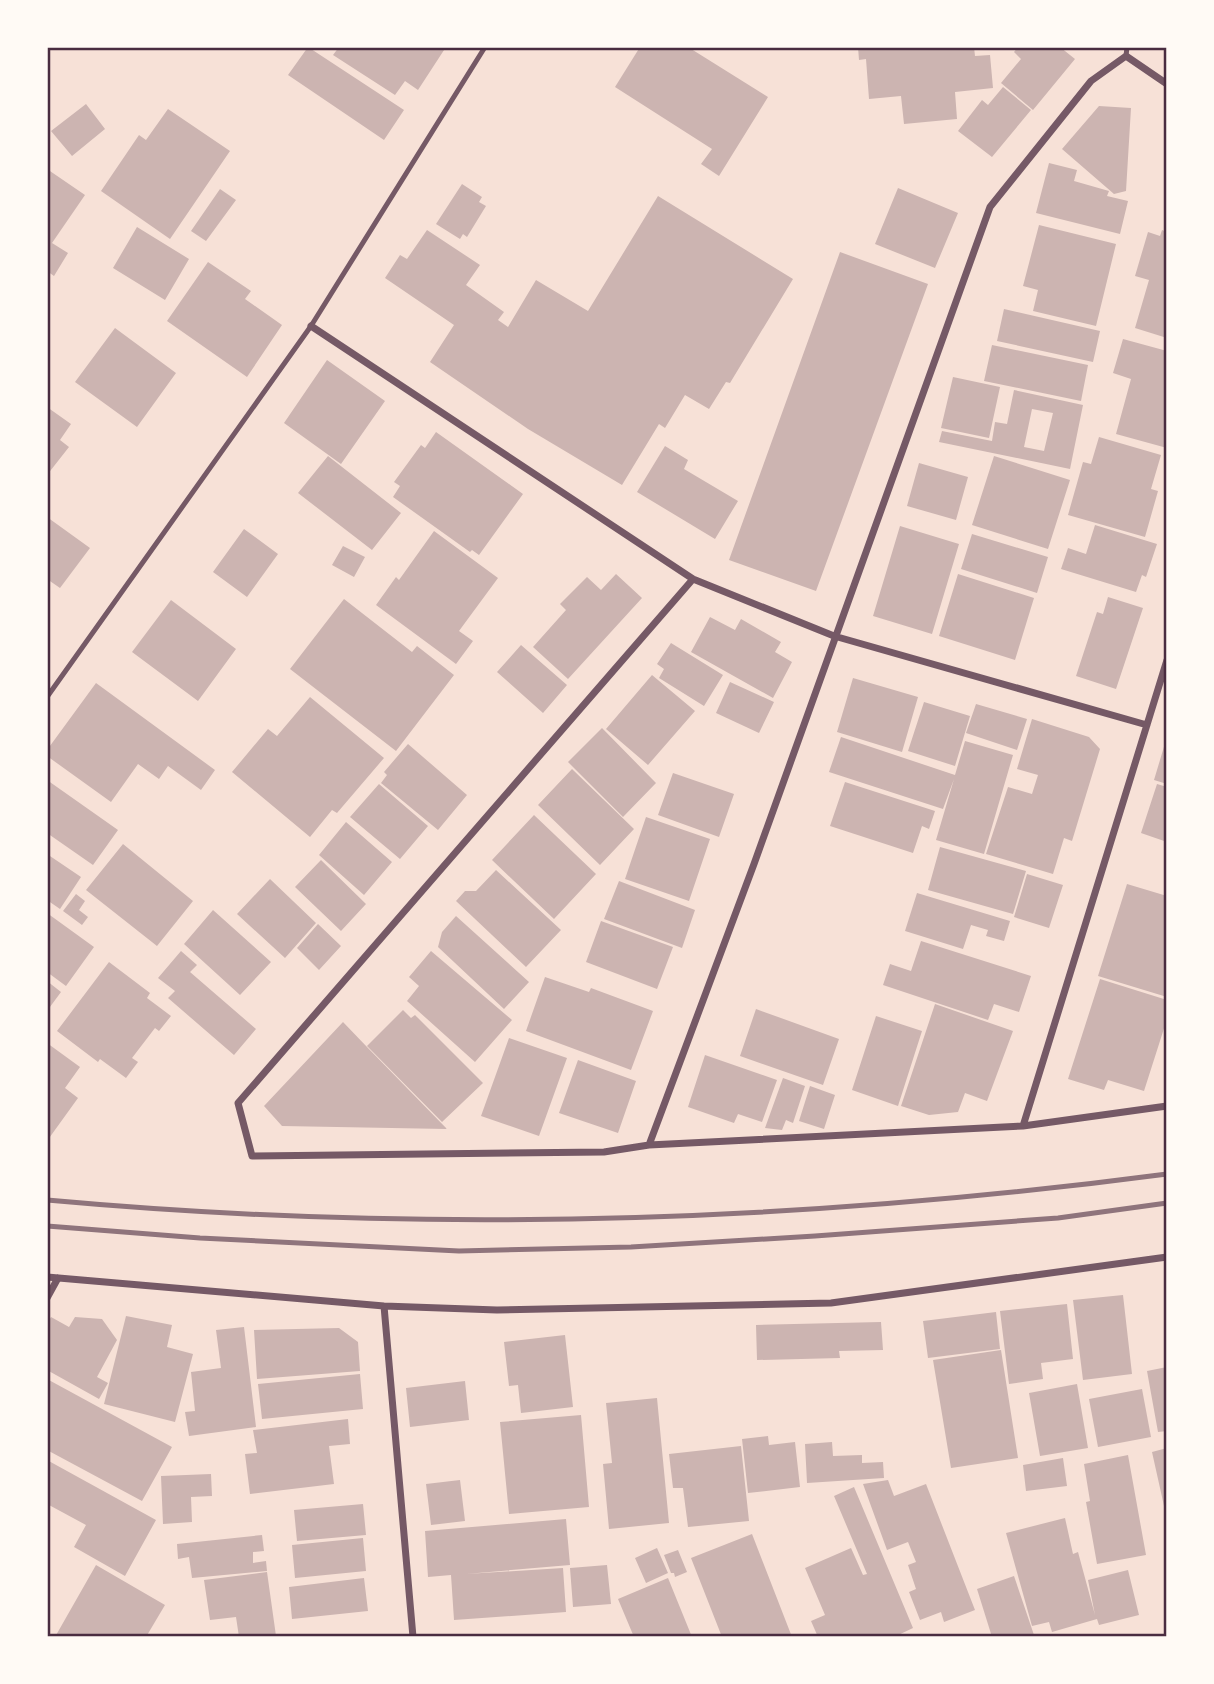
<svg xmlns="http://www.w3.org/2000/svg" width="1214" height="1684" font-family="Literata,serif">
	<rect width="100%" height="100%" fill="#f7e1d7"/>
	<path fill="#ccb4b1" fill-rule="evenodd" d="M308,47L404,110L384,140L288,75Z
		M339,47H446L418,90L405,81L395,95L333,55Z
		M640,47H688L768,97L719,176L701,164L712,149L615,87Z
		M858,47H974L975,56L990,55L993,88L955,92L957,119L904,124L901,96L869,99L866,59L859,60Z
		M1018,47H1060L1075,59L1033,110L1001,83L1021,59L1014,52Z
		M1003,87L1031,110L992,157L958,131L982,100L988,105Z
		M86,104L105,129L72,156L51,131Z
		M1099,106L1131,108L1126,191L1114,194L1062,149Z
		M168,109L230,151L170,239L101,191L139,135L146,140Z
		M1049,163L1077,170L1074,181L1109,191L1107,196L1128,201L1120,234L1036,213Z
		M47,169L85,195L52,243L68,253L54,276L47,271Z
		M462,184L482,197L479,202L486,206L467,237L463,234L460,239L436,224Z
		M898,188L958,213L935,268L875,244Z
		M220,189L236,200L206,241L191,231Z
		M658,196L793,279L730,383L726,382L709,409L685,395L665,428L659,424L622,485L528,429L430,362L454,325L385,278L400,255L407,259L427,230L480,265L466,285L504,312L498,320L508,327L536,280L588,311Z
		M1039,225L1116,244L1096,326L1033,311L1038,290L1023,286Z
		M137,227L189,259L165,300L113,268Z
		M1162,230L1167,232V338L1135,328L1149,280L1135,276L1148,232L1160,236Z
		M840,252L928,284L816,591L729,560Z
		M208,262L251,291L245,299L282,325L247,377L167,321Z
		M1004,309L1100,331L1093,362L997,341Z
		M115,328L176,373L137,427L75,382Z
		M1123,339L1167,351V448L1116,434L1131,379L1113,373Z
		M992,345L1088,365L1081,401L984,381Z
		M327,360L385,401L341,464L284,423Z
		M953,377L1000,387L989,438L941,428Z
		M1014,390L1083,405L1070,469L939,442L942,431L992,441L995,422L1007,424ZM1032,409L1053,413L1044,451L1024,447Z
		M47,407L71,424L60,440L69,447L47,475Z
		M436,432L523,494L479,555L472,550L470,552L393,497L400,486L394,482L421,445L425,448Z
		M1099,437L1161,455L1151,489L1158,491L1145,537L1068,515L1083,462L1091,464Z
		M665,446L688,460L684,469L738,501L715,539L637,492Z
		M328,456L401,513L372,550L298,493Z
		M994,456L1070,480L1048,549L972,525Z
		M919,463L968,477L956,520L907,506Z
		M47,517L90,548L60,588L47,579Z
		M1095,525L1157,544L1146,577L1142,575L1136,592L1061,569L1068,548L1086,554Z
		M900,526L959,544L932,634L873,616Z
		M244,529L278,554L247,597L213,572Z
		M434,531L498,578L459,631L473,641L456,664L376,605L396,577L399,580Z
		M972,534L1048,557L1037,593L961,569Z
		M343,546L365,557L354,577L332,565Z
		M616,574L642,598L568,679L533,647L566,610L560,604L587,577L601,590Z
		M958,574L1034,598L1015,660L939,636Z
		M1108,597L1143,608L1116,689L1076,676L1097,612L1103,614Z
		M344,599L412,652L417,646L454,675L396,751L290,669Z
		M171,600L236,649L198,701L132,652Z
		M710,617L735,630L741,619L781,642L775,652L792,662L773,698L691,652Z
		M671,643L723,675L704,706L659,678L664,669L657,664Z
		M521,645L567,685L543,713L497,672Z
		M652,675L695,711L648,765L606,729Z
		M853,678L918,697L902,752L837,732Z
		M730,682L774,702L759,733L716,713Z
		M96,683L215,770L201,790L168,766L159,779L138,764L111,802L47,756V750Z
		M310,697L384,758L337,813L332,810L310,837L232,772L268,729L277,736Z
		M924,702L970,716L955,766L908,751Z
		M976,704L1027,719L1017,750L966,733Z
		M1032,719L1089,737L1100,749L1072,841L1064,838L1053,874L986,854L1008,787L1032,794L1038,775L1017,769Z
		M602,728L656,783L623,817L568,762Z
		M841,737L955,775L965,741L1013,755L984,854L936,840L954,779L943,809L829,772Z
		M1166,740H1167V784L1154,780Z
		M408,744L467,795L438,830L381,783L387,775L384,772Z
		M572,769L634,829L600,865L538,805Z
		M673,773L734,794L719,837L658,815Z
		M47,780L118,830L93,865L47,833Z
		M845,782L935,811L929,829L922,826L913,853L830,826Z
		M379,784L428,826L400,859L350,817Z
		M1157,784L1167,787V842L1141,833Z
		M534,815L596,874L554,919L492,860Z
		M646,817L710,839L689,901L625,879Z
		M346,822L392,862L364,895L319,855Z
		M123,844L193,901L157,946L86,890Z
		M940,847L1026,871L1013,914L928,890Z
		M47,854L81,877L60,909L47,900Z
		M321,860L366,904L341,931L295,887Z
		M496,870L561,930L526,967L456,901L465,891H476Z
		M1027,874L1063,885L1049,928L1014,917Z
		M270,879L316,923L285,958L237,914Z
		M619,881L695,910L682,948L604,919Z
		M1127,884L1167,896V997L1098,976Z
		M917,893L1010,921L1004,941L986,936L988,930L971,925L963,949L905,931Z
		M76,894L85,901L79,910L88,917L82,925L63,911Z
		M213,910L271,962L240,995L184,944Z
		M47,913L94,947L66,986L47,972Z
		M456,916L529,982L504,1009L438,947L442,932Z
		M601,921L673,947L657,989L586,962Z
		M318,924L341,946L319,970L297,948Z
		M921,941L1031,976L1019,1012L994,1004L988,1020L883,985L890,964L911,971Z
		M181,951L197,965L190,972L256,1029L234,1055L168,998L175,991L158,978Z
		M431,951L512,1020L475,1062L407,1001L419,986L409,977Z
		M109,962L150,993L147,998L171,1016L159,1031L155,1028L132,1058L138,1062L126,1078L100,1059L98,1062L57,1031Z
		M545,977L589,992L591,988L653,1011L631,1070L526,1031Z
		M1100,979L1167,1000V1019L1144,1091L1108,1080L1104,1090L1068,1079Z
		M47,981L61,992L47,1011Z
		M935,1004L1013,1031L987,1101L965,1093L958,1112L929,1115L901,1106Z
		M756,1009L839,1039L823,1085L740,1056Z
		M403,1010L411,1018L415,1015L483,1083L442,1122L367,1046Z
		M876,1016L922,1031L898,1106L852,1090Z
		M343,1022L367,1047L447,1129L282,1126L264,1106Z
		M509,1038L567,1058L539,1136L481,1116Z
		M47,1043L80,1067L65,1088L78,1098L47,1141Z
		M705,1055L777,1080L762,1122L738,1114L734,1123L688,1107Z
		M578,1060L636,1081L618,1133L559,1113Z
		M783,1078L805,1086L793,1123L786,1120L782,1130L765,1128Z
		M810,1086L835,1095L824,1129L799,1121Z
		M1123,1295L1132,1374L1083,1380L1073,1300Z
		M1067,1304L1073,1359L1041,1363L1043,1379L1009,1384L1000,1311Z
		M996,1312L1000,1349L928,1358L923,1321Z
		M126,1316L172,1325L167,1347L193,1354L175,1422L104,1404Z
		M51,1317L69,1327L75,1317L102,1319L117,1340L97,1377L108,1383L99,1399L47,1370V1324Z
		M881,1322L883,1350L839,1351L840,1358L757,1360L756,1325Z
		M244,1327L256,1427L189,1436L185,1412L195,1411L191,1372L221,1368L216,1330Z
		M339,1328L358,1342L360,1371L257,1379L254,1330Z
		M565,1335L573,1407L521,1413L518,1385L509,1386L504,1342Z
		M1001,1350L1018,1458L951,1468L933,1360Z
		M1167,1367V1431L1158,1432L1147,1371Z
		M360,1374L363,1409L262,1419L258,1384Z
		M47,1379L172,1447L142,1501L47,1450Z
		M465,1381L469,1420L410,1427L406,1388Z
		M1077,1384L1088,1448L1040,1456L1029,1393Z
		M1142,1389L1151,1437L1098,1447L1089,1399Z
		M657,1398L669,1523L609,1529L603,1464L612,1463L606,1403Z
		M581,1415L589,1507L509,1514L500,1422Z
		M348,1419L350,1444L329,1446L334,1484L250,1494L245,1454L257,1453L253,1430Z
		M768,1436L769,1445L795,1442L800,1487L748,1493L742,1439Z
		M832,1442L833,1456L862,1455V1463L883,1462L884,1478L807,1483L805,1444Z
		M741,1446L749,1521L688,1527L683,1488H673L669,1454Z
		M1167,1448V1515H1166L1152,1452Z
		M1128,1455L1146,1555L1097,1564L1086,1502L1090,1501L1084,1464Z
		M1063,1458L1067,1486L1026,1491L1023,1465Z
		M47,1460L156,1520L125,1576L74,1547L86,1525L49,1505L47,1508Z
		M211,1474L212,1496L191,1497L192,1522L163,1524L161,1476Z
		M460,1480L465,1521L431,1525L426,1484Z
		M888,1480L894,1496L926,1484L975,1610L944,1622L941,1612L920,1620L909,1592L916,1589L908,1565L916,1562L908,1542L887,1550L863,1484Z
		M854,1487L913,1628L894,1637H818L811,1621L825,1615L805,1568L851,1548L863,1575L867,1574L834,1496Z
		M363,1504L366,1535L297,1541L294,1510Z
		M1065,1518L1073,1554L1078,1552L1095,1615L1088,1580L1128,1570L1139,1615L1099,1625L1097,1619L1052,1632L1049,1622L1032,1626L1006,1533Z
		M566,1519L570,1565L466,1574L563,1568L566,1612L454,1620L451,1575L428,1577L425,1531Z
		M752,1534L792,1637H722L691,1558Z
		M262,1535L264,1551L253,1552V1563L266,1561L267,1571L192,1578L189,1557L178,1559L177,1544Z
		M363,1538L366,1571L295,1578L292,1545Z
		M657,1548L668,1573L646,1583L635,1558Z
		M678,1550L687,1572L675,1577L674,1573H671L664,1555Z
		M96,1565L165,1605L146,1637H55Z
		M607,1565L611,1604L573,1607L570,1568Z
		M267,1572L276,1636L239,1637L236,1617L210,1620L204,1580Z
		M1014,1576L1034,1635L992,1637L977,1589Z
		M364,1578L368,1611L292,1619L289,1587Z
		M668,1578L692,1637H634L618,1599Z"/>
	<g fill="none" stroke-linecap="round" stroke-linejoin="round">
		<path stroke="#755966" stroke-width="5" d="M1126,56L1127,47
			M47,697L311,326L485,47"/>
		<path stroke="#755966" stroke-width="7" d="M311,326L693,579L834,636L1147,725
			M693,579L238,1103L252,1156L604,1152L649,1145L1023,1126L1167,1106
			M1023,1126L1167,660
			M649,1145L754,864L990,207L1091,81L1126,56L1167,84
			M47,1277L384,1306L497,1310L831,1303L1167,1257
			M47,1298L58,1278
			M384,1306L413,1637"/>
		<path stroke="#8f747c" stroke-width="5" d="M47,1200C420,1234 796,1223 1167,1174
			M47,1226L200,1238L459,1251L631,1247L815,1236L1058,1218L1167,1203"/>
	</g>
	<rect width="1214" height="1684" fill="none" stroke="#fffaf5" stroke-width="98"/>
	<rect x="49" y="49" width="1116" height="1586" fill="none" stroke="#4a2c40" stroke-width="2.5"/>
</svg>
